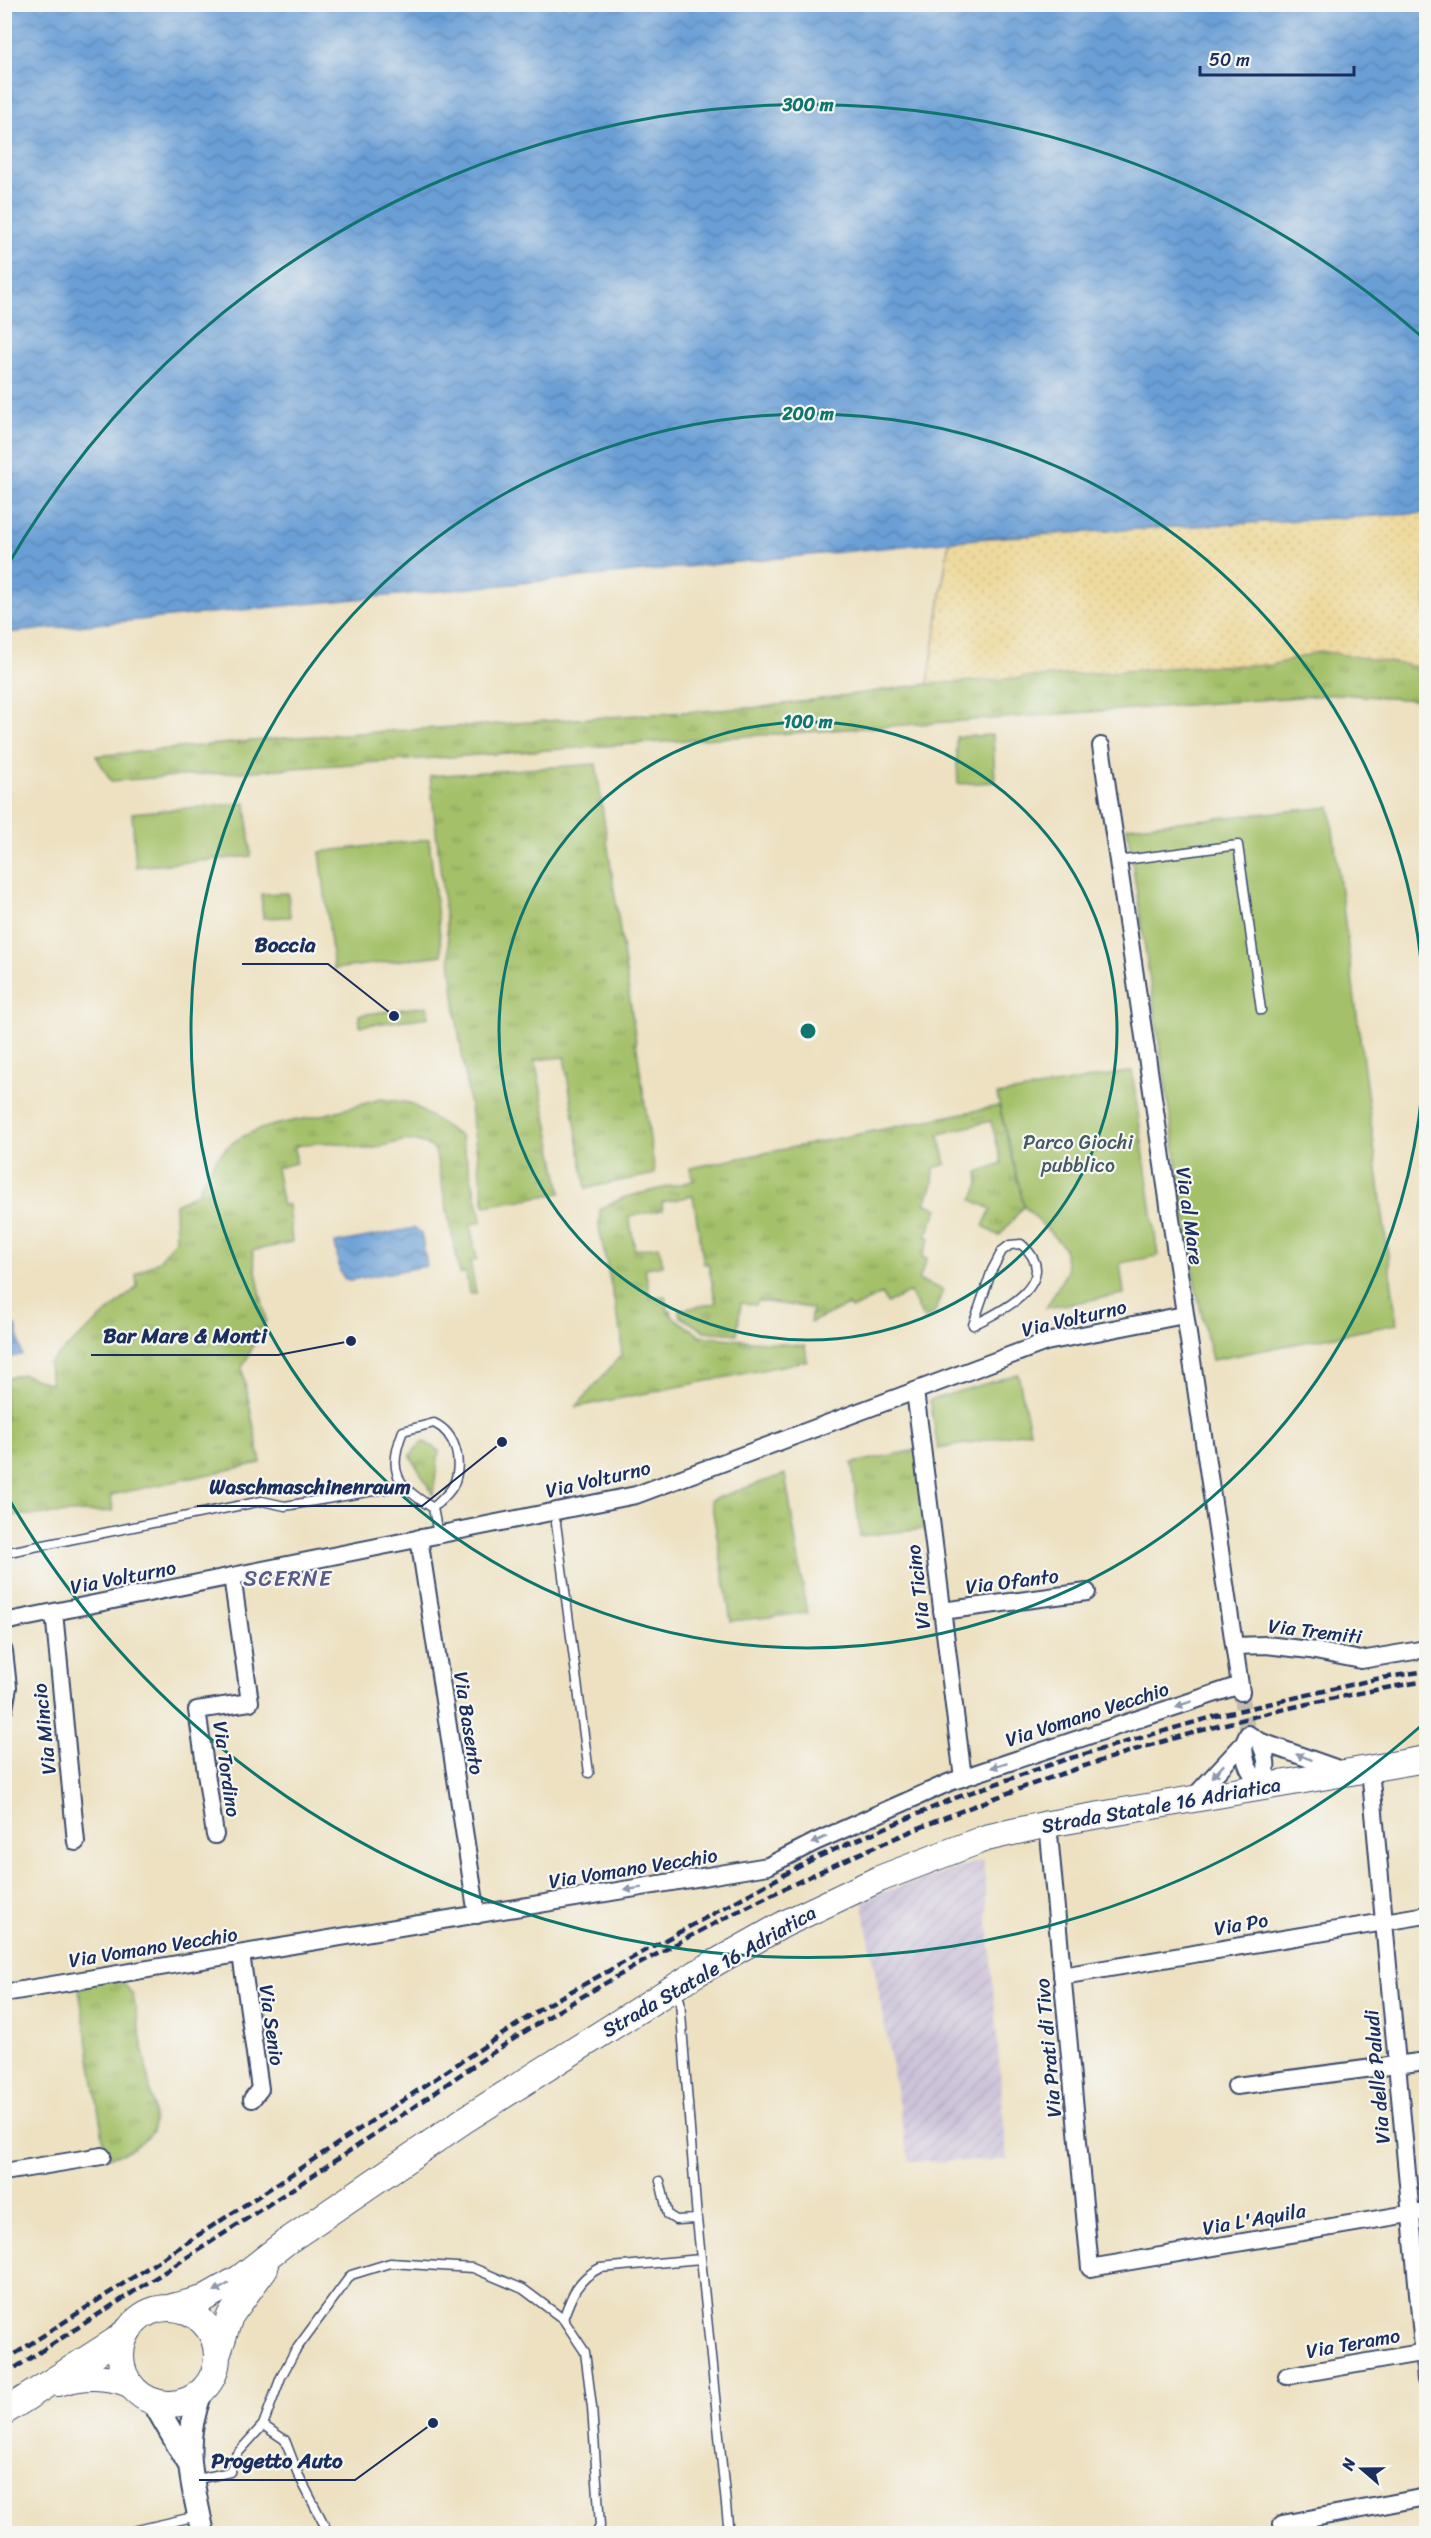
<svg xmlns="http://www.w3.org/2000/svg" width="1431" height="2538" font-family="Sriracha,sans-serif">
	<defs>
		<pattern id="industrial-furrows" width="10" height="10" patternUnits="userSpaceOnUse" patternTransform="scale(1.5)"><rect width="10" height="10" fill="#c9bfd7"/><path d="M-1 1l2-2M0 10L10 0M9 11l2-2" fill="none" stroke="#aca4bb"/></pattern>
		<pattern id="grass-tufts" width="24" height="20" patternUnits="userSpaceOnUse" patternTransform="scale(1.5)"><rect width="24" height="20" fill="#a4c169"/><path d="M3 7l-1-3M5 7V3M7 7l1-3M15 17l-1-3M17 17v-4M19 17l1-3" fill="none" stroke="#859d5a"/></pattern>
		<pattern id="sand-dots" width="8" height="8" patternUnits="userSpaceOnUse" patternTransform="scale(1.5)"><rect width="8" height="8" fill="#eeda9e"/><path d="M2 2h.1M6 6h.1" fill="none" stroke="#ccbb8a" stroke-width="1.8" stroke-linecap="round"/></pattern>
		<pattern id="water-waves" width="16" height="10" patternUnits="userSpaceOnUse" patternTransform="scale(1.5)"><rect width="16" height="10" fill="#6a9fd6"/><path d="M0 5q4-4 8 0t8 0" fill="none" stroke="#5682b1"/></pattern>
	</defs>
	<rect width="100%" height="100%" fill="#f6f6f2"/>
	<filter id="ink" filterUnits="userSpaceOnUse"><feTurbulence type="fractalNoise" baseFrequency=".0167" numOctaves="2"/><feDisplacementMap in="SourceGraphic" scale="12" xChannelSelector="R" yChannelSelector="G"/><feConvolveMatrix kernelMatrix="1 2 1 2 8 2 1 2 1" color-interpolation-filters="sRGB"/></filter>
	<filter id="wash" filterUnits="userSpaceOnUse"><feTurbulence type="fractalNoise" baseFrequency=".008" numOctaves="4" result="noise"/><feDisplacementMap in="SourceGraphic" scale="24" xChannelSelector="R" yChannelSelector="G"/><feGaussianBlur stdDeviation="1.35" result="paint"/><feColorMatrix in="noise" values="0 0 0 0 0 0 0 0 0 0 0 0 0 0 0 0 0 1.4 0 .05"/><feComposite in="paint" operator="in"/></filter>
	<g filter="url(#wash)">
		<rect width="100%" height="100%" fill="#ede1c1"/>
		<path fill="url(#industrial-furrows)" d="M983,1860L1007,2160L909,2162L862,1899Z"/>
		<path fill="url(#grass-tufts)" stroke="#607864" stroke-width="1.5" d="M1321,651L1426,667V701L1341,694L111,781L96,756L284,738L763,707L928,684L1198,666L1272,665Z
			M596,764L655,1174L586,1188L564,1057L535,1060L561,1193L485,1206L457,1021L430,776Z
			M381,1099L410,1103L461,1137L480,1213L481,1222L470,1225L477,1260L470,1262L476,1293L469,1294L466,1272L460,1274L435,1150C410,1131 394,1146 369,1149C358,1150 347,1144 337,1143C323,1141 309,1144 295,1146L296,1163L276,1168L283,1206L288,1204L292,1242L252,1251L266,1321L242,1368L261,1463L111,1495L113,1511L5,1516V1379L22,1374L51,1384L49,1363L137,1287L136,1274L160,1260L176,1239L175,1204L198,1193C221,1130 260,1128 318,1116C339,1111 360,1105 381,1099Z
			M999,1106L1024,1206L999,1236L983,1226L991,1209L972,1200L979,1184L978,1172L1002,1163L991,1121L939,1134L946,1164L934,1168L933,1184L925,1203L938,1209L926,1236L930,1238L922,1257L927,1259L919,1280L943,1290L934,1314L924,1320L910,1292L887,1303L882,1294L851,1309L848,1305L810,1323L812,1308L758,1301L756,1305L741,1303L737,1334L704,1331L680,1316L679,1310L716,1303L708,1263L704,1264L693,1196L662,1202L663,1210L629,1216L635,1250L659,1246L663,1265L645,1268L650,1298L665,1296L668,1312L671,1311L672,1316L701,1336L805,1346L807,1361L576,1407L621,1355L622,1337L599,1228L600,1209L625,1197L693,1181L690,1168Z
			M423,1441L439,1451L433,1495L410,1455Z
			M917,1450L924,1529L860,1536L852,1463Z
			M785,1474L807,1613L731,1621L711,1500Z
			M118,1976L133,1995L154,2110L153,2131C139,2146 127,2154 106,2157L78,1983Z"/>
		<path fill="url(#sand-dots)" stroke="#84847e" stroke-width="1.5" d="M1426,509V668L1321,651L1272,665L1198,666L928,684L949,541Z"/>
		<path fill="#a4c169" stroke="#607864" stroke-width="1.5" d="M993,735L995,782L958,784L956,737Z
			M246,803L251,856L136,867L132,813Z
			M1330,807L1397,1324L1212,1360L1195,1284L1127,827Z
			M429,839L442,955L334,969L320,852Z
			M288,893L290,917L263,918L261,894Z
			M427,1006L429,1017L360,1026L359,1015Z
			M1132,1071L1158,1256L1120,1263L1124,1294L1046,1308L1067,1271L1064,1247L1024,1206L997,1095Z
			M1018,1374L1030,1431L938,1449L930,1400Z"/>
		<path fill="url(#water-waves)" stroke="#42679a" stroke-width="1.5" d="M5,4L1426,5V513L995,537L5,633Z
			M415,1228L421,1233L427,1266L351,1280L345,1279L340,1272L335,1243Z
			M16,1326L22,1355L5,1358V1328Z"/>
	</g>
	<g filter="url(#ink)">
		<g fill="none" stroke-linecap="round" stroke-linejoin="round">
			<path stroke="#c3bdad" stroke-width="16" stroke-dasharray="16 8" stroke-linecap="butt" d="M1241,1692L1248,1734"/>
			<defs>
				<path id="lane" d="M1117,861L1238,845L1261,1010
					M1021,1244C1065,1281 1001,1312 973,1325L992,1270L1002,1251L1010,1245Z
					M434,1423C457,1434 463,1464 453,1486C449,1494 439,1502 433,1508C398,1486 386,1473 403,1431Z
					M433,1508L438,1534
					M556,1523L589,1773
					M4,1553L262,1501L285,1506L403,1486
					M675,1991L680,2001L697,2219L729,2534
					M660,2181L668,2215L676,2220L697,2219
					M563,2319C571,2297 577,2279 600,2268L701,2259
					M263,2425L285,2440L298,2474L329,2534
					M193,2480L230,2472L236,2455L263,2425L281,2377L295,2351L351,2275L390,2263L473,2268L523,2289L563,2319L585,2352L592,2407L600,2526L596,2534
					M132,2534L133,2531L197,2516"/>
				<path id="street" d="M1101,746L1241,1692
					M915,1391L963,1778
					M419,1538L477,1915
					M942,1611L1087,1592
					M54,1612L76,1842
					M4,1622L636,1495L1046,1342L1184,1315
					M1234,1646L1266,1645L1310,1650L1361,1660L1426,1649
					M4,1651L8,1687L4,1709
					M1244,1743C1244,1764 1249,1772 1263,1787C1268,1768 1268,1758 1259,1741
					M1370,1769L1426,2380
					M1193,1798L1244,1743L1248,1734L1259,1741L1344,1771
					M1048,1824L1090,2268L1426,2211
					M215,1835L197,1710L250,1702L232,1576
					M241,1954L260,2089L252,2099
					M1062,1976L1426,1915
					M4,1993L768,1866L815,1842L950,1782L1240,1685
					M1236,2086L1426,2061
					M4,2172L102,2156
					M1287,2376L1426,2352
					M1282,2524L1426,2497"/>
				<path id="secondary" d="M201,2392C180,2448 192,2478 203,2534
					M153,2401L188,2462"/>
				<path id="primary" d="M172,2307L203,2299L240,2278L286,2242L463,2121L697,1973L784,1924L879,1879L986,1838L1048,1824L1426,1759
					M121 2356a48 48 0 1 1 96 0a48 48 0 1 1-96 0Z
					M218,2353L230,2316L265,2268
					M58,2383C85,2375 104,2375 130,2384
					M4,2412L115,2341L129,2329"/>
			</defs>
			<use href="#lane" stroke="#3a4a6d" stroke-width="11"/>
			<use href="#street" stroke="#3a4a6d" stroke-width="20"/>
			<use href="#secondary" stroke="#3a4a6d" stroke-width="26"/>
			<use href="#primary" stroke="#3a4a6d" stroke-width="28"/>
			<use href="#lane" stroke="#fff" stroke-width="8"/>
			<use href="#street" stroke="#fff" stroke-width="16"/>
			<use href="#secondary" stroke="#fff" stroke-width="22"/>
			<use href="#primary" stroke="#fff" stroke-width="26"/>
			<path stroke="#1b2f5e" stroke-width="4.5" stroke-dasharray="9 4.5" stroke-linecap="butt" d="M4,2361L254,2199L548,2004L815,1858L955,1798L1064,1760L1216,1716L1376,1679L1426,1671
				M4,2375C119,2301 234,2228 348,2152C421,2103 492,2050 568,2005C832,1848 1122,1731 1426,1681"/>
		</g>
		<defs><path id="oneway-solid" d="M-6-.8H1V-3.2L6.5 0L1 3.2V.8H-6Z" transform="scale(1.5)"/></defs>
		<g fill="#8d97ae">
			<use href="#oneway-solid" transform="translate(1184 1704) rotate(162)"/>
			<use href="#oneway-solid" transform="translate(1304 1757) rotate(-160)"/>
			<use href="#oneway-solid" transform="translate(999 1765) rotate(161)"/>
			<use href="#oneway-solid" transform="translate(1218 1771) rotate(133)"/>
			<use href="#oneway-solid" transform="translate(819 1840) rotate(155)"/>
			<use href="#oneway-solid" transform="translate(633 1889) rotate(171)"/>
			<use href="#oneway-solid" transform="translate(221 2288) rotate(150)"/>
		</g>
	</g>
	<g fill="none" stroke="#0f766e" stroke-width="3">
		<circle cx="808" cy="1031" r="309"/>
		<circle cx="808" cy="1031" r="617"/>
		<path d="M1422 1725A926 926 0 0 1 6 1494M6 568A926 926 0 0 1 1422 337"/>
	</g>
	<g text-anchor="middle" stroke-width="4.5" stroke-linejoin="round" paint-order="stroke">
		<g font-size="20" fill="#445b61" stroke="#f6f6f2">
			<text x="1078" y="1149">Parco Giochi<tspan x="1078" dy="23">pubblico</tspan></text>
		</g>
		<g font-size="20" fill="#1b2f5e" stroke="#f6f6f2">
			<text transform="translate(1190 1216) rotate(82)" y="7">Via al Mare</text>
			<text transform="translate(1074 1318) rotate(-13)" y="7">Via Volturno</text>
			<text transform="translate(598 1479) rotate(-13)" y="7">Via Volturno</text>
			<text transform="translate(123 1577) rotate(-11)" y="7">Via Volturno</text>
			<text transform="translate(1012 1581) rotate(-7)" y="7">Via Ofanto</text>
			<text transform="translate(918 1587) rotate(-97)" y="7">Via Ticino</text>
			<text transform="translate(1315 1631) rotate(7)" y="7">Via Tremiti</text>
			<text transform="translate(1087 1714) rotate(-18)" y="7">Via Vomano Vecchio</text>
			<text transform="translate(469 1723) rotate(81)" y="7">Via Basento</text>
			<text transform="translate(44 1729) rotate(-96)" y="7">Via Mincio</text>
			<text transform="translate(227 1769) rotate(82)" y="7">Via Tordino</text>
			<text transform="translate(1161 1805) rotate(-10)" y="7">Strada Statale 16 Adriatica</text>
			<text transform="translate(633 1868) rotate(-9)" y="7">Via Vomano Vecchio</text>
			<text transform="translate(1241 1924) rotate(-10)" y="7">Via Po</text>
			<text transform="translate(153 1947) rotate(-9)" y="7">Via Vomano Vecchio</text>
			<text transform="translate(709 1971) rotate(-30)" y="7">Strada Statale 16 Adriatica</text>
			<text transform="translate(272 2025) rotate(82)" y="7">Via Senio</text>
			<text transform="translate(1048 2048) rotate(-95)" y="7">Via Prati di Tivo</text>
			<text transform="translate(1377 2077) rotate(-95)" y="7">Via delle Paludi</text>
			<text transform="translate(1254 2219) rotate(-10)" y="7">Via L'Aquila</text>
			<text transform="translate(1353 2343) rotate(-10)" y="7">Via Teramo</text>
		</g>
		<g font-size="22" letter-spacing="1.5" fill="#585b87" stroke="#f6f6f2">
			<text x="288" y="1586">SCERNE</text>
		</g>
	</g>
	<circle cx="808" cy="1031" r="9" fill="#0f766e" stroke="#f6f6f2" stroke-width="3"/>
	<g font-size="18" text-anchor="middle" font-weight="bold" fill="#0f766e" stroke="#f6f6f2" stroke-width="4.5" stroke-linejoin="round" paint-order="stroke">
		<text x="808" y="111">300 m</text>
		<text x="808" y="420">200 m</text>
		<text x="808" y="728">100 m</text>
	</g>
	<path fill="none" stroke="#1b2f5e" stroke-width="2" d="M394 1016L328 964H242M351 1341L278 1355H91M502 1442L422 1506H197M433 2423L355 2480H199"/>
	<g fill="#1b2f5e" stroke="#f6f6f2" stroke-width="2">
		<circle cx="394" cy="1016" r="6"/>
		<circle cx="351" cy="1341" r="6"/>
		<circle cx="502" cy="1442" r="6"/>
		<circle cx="433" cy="2423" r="6"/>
	</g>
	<g font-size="21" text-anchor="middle" font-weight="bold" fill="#1b2f5e" stroke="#f6f6f2" stroke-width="4.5" stroke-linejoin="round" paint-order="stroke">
		<text x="285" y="952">Boccia</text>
		<text x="185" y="1343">Bar Mare &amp; Monti</text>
		<text x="310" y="1494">Waschmaschinenraum</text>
		<text x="277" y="2468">Progetto Auto</text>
	</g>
	<rect width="1431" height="2538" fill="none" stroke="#f6f6f2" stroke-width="24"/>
	<g transform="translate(1362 2469) rotate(290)" stroke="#f6f6f2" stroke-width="4.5" paint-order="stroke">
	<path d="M0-4.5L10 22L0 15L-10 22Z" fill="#1b2f5e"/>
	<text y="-9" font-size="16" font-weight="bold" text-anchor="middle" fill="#1b2f5e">N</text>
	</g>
	<path d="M1200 66v9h154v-9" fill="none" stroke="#1b2f5e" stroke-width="3"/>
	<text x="1209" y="66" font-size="18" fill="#1b2f5e" stroke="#f6f6f2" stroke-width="4.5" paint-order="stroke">50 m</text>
</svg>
